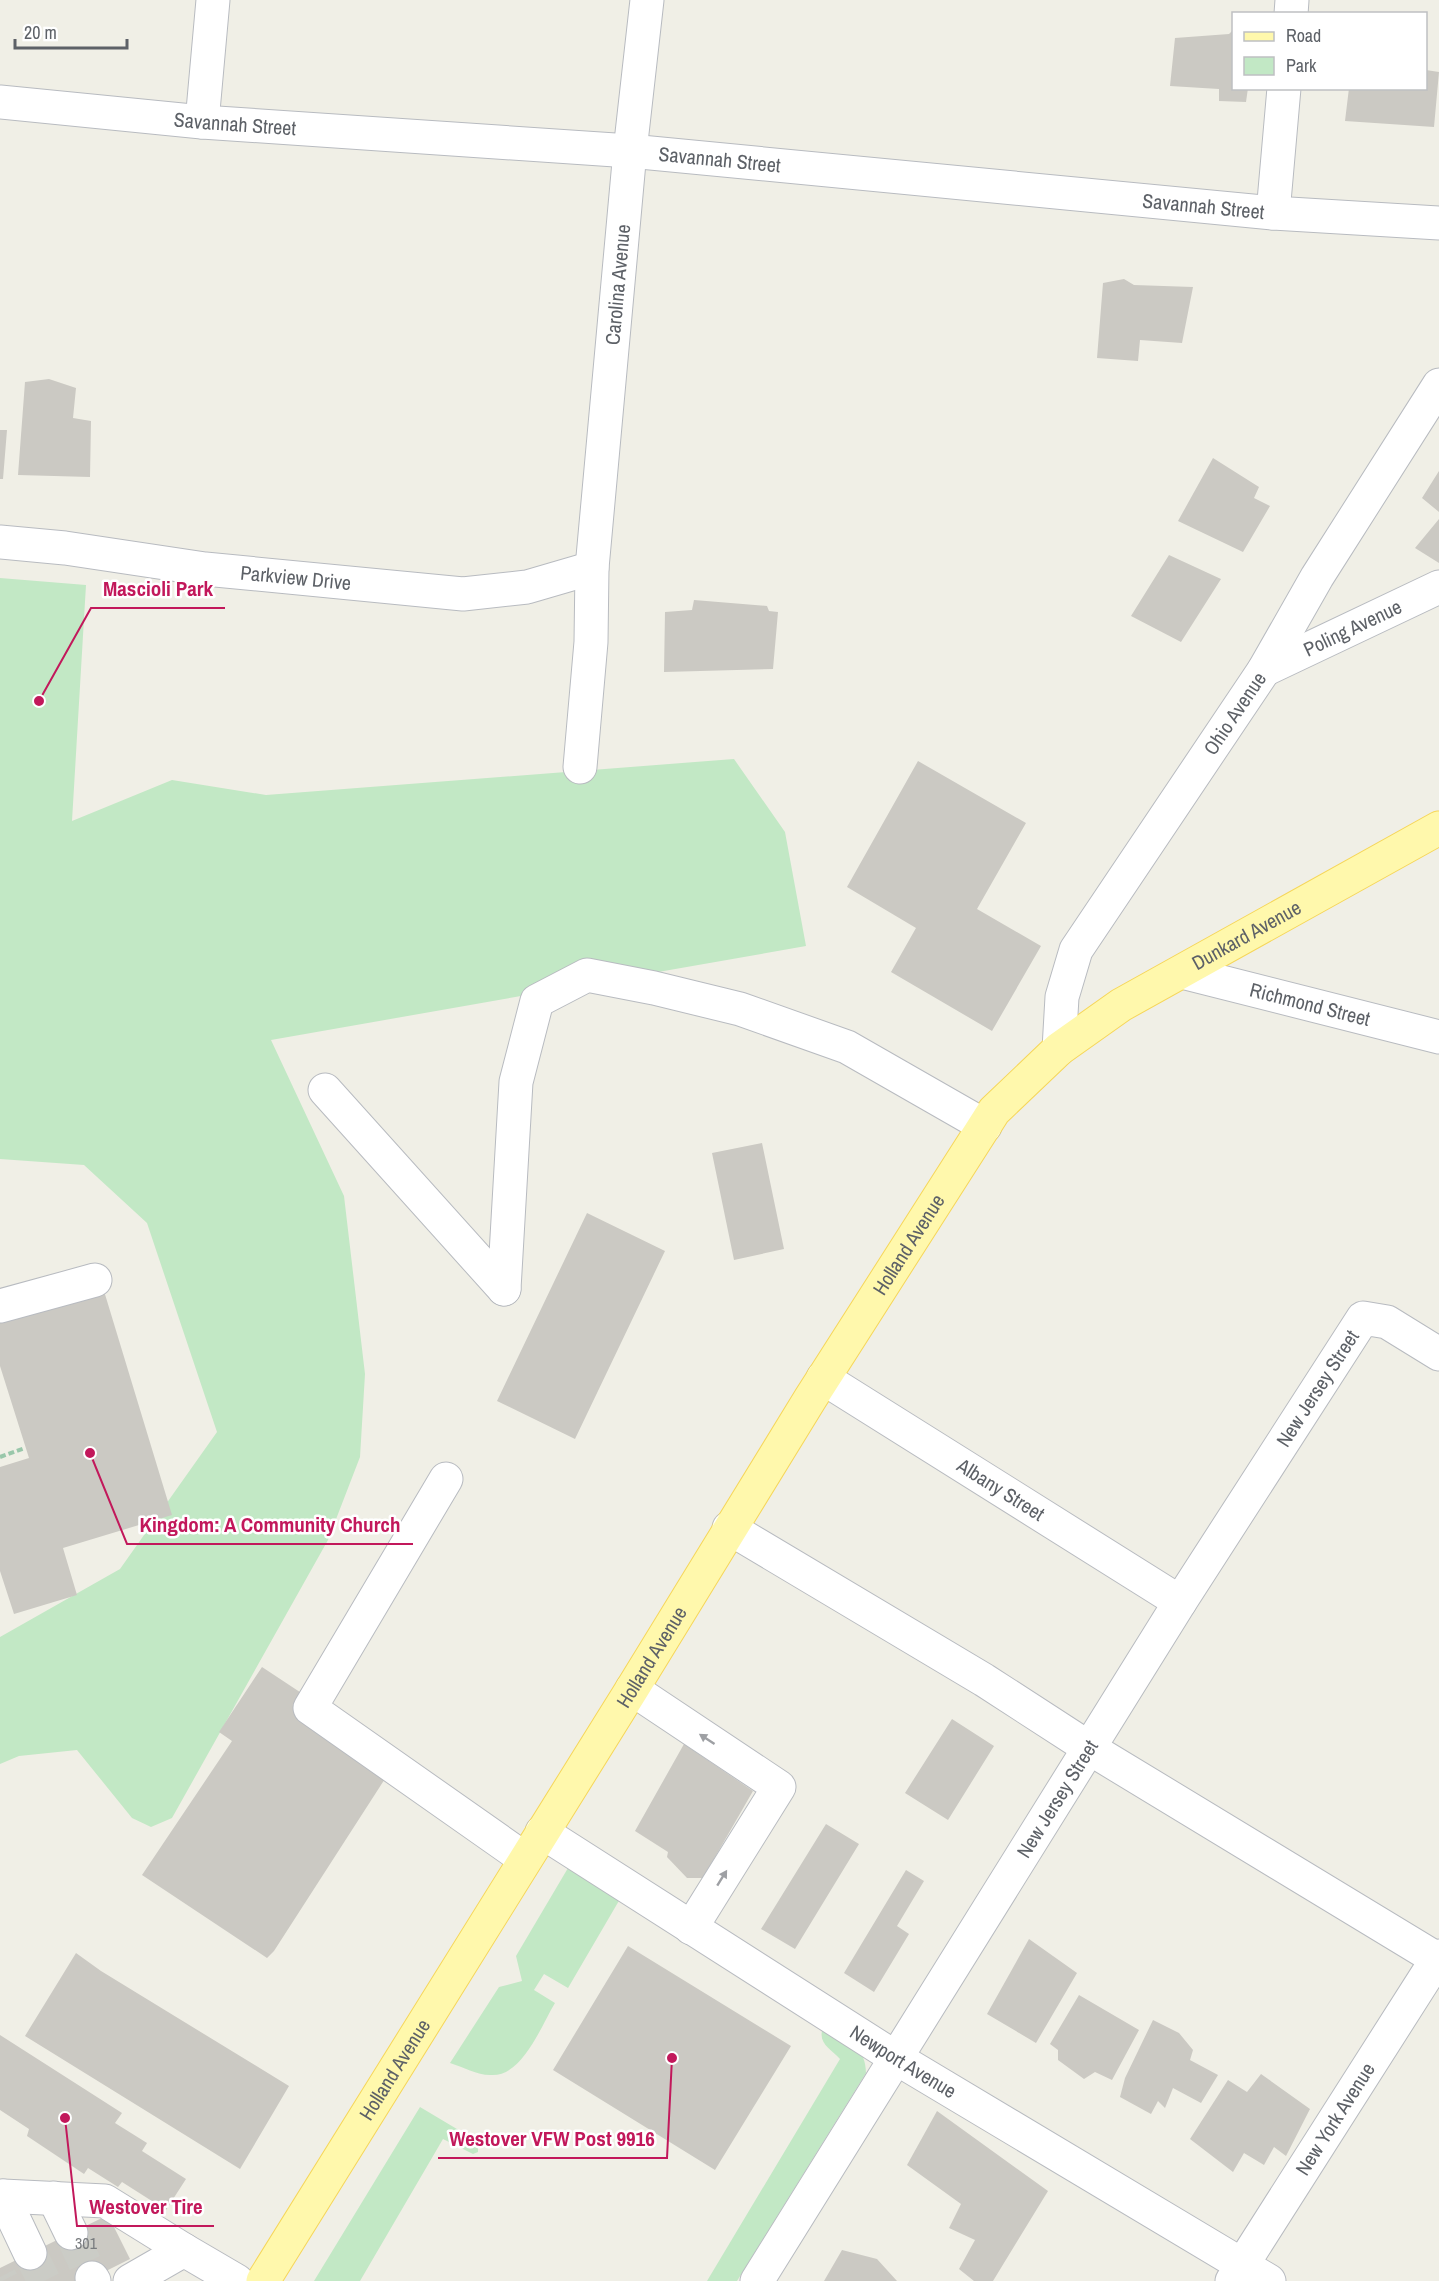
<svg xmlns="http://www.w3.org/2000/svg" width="1439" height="2281" font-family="'Archivo Narrow',sans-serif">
	<rect width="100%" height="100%" fill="#f0efe6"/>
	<path fill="#c2e8c5" d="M0,578L86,585L72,821L172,780L266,795L734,759L785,832L806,946L271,1040L344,1196L365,1374L360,1457L328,1540L172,1818L151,1827L132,1818L77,1750L19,1756L0,1764V1637L120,1569L217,1432L147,1223L84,1165L0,1159Z
		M568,1868L620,1899L568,1988L544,1974L534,1990L555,2003C541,2026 522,2078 490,2075C477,2075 463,2067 450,2063L499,1987L522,1981L516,1956Z
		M827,2028C847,2042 866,2046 866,2073L737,2281H707L840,2059C832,2050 819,2044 822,2031Z
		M420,2107L472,2138L478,2146V2152L473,2154L443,2139L360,2281H314Z"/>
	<path fill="#cbc9c3" d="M1234,29V88H1248L1246,102L1219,101V89L1170,86L1175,38L1229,34Z
		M1426,70L1439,72L1434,127L1345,121L1349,88H1426Z
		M1124,279L1134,285L1193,287L1182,343L1140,340L1138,361L1097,358L1103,283Z
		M49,379L76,388L73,418L91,421L90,477L18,475L25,382Z
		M0,430H7L3,479H0Z
		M1213,458L1259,487L1254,498L1270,506L1243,552L1178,521Z
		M1439,471V512L1422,498Z
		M1439,519V563L1415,548Z
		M1169,555L1221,579L1181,642L1131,616Z
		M694,600L767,606L769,611L778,612L773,669L664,672L665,612L692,610Z
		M918,761L1026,823L977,909L1041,946L992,1031L891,972L916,928L847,887Z
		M762,1143L784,1249L734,1260L712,1153Z
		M587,1213L665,1251L575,1439L497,1401Z
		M104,1291L172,1515L63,1548L77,1595L14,1614L0,1571V1467L29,1458L0,1366V1322Z
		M262,1667L377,1743L390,1771L274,1951L267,1958L142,1875L232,1741L219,1732Z
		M952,1719L994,1746L948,1820L905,1793Z
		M684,1744L753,1791L703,1878H687L667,1857L668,1852L635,1831Z
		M826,1824L859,1844L795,1949L761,1929Z
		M906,1870L924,1881L897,1926L909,1934L874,1992L844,1973Z
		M1029,1939L1077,1973L1036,2043L987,2014Z
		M628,1946L791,2046L715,2170L553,2070Z
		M76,1953L101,1971L289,2086L240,2169L25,2036Z
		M1079,1995L1139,2030L1112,2080L1095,2072L1084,2079L1058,2060V2050L1050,2044Z
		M1153,2020L1179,2033L1193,2050L1190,2060L1218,2075L1201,2103L1173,2088L1165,2108L1158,2101L1151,2114L1120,2097L1125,2078Z
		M0,2035L122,2113L115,2123L147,2143L142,2151L186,2179L166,2210L122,2182L118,2187L88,2168L84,2174L27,2136L29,2129L0,2110Z
		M1261,2074L1310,2109L1286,2156L1274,2147L1264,2165L1244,2153L1233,2172L1190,2139L1228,2080L1247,2092Z
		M937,2111L1048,2191L993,2281H974L959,2269L975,2240L949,2228L961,2204L907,2165Z
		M108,2215L130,2259L86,2281H0V2268Z
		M842,2250L877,2259L897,2281H824Z"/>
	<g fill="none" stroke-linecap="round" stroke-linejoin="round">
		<path stroke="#cbccc6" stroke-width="33" stroke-dasharray="33 16" stroke-linecap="butt" d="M71,2233L92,2278
			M30,2253L44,2281
			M0,2277L2,2281"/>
		<defs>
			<g id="minor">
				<path d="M1291,14L1292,0"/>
				<path id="s1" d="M0,102L202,122L630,151L1273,213L1439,223"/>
				<path d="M202,122L213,0"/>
				<path d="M1273,213L1284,88"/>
				<path id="s2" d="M0,542L65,548L205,569L463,594L527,587L592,568"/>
				<path id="s3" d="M1264,670L1439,587"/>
				<path id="s4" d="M580,767L591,642L592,568L630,151L647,0"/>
				<path id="s5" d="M1182,972L1439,1037"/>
				<path id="s6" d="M1059,1049L1062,997L1076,950L1264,670L1317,577L1439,385"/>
				<path d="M325,1090L504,1289"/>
				<path d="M504,1289L516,1082L537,1001L587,975L654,988L740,1009L847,1047L985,1126"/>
				<path d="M0,1306L95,1280"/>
				<path id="s7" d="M823,1378L1180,1602"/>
				<path d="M446,1479L310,1708L525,1859"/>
				<path d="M729,1528L984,1680L1089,1748L1437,1959"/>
				<path d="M632,1689L779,1787L691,1928"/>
				<path id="s8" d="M542,1832L896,2058L1269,2281"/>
				<path d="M3,2196L30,2253"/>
				<path d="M0,2197L3,2196L105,2201L184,2250"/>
				<path d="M54,2198L71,2233"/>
				<path d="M92,2278L94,2281"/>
				<path d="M130,2281L184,2250L237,2281"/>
				<path id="s9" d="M757,2281L1180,1602L1363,1318L1387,1322L1439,1354"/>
				<path id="s10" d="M1232,2281L1439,1956"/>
			</g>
			<g id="major">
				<path id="s11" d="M263,2281L632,1689L810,1399L994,1111L1059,1049L1121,1005L1439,828"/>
			</g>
		</defs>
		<use href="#minor" stroke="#b8bbc0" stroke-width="35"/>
		<use href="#major" stroke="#f6d659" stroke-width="35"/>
		<path stroke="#99c7aa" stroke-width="4" stroke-dasharray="6 3" stroke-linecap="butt" d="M0,1457L25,1448"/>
		<use href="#minor" stroke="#fff" stroke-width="33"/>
		<use href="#major" stroke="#fff8ac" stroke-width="33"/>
	</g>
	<defs><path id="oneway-solid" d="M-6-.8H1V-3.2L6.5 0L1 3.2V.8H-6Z" transform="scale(1.5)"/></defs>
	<g fill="#9ea0a4">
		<use href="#oneway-solid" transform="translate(707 1739) rotate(-147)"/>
		<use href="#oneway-solid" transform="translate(722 1878) rotate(-58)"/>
	</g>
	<g text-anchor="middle" stroke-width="5" stroke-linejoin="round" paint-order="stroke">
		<g font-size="16" fill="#787b7e">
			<text x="86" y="2249">301</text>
		</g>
		<g font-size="20" fill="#5d6167" stroke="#fff">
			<text dy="7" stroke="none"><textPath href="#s1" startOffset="236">Savannah Street</textPath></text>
			<text dy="7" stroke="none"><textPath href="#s1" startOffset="722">Savannah Street</textPath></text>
			<text dy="7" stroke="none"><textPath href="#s1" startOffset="1208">Savannah Street</textPath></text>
			<text dy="7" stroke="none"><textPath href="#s4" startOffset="484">Carolina Avenue</textPath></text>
			<text dy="7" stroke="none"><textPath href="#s2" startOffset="298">Parkview Drive</textPath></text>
			<text dy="7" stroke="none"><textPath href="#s3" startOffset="98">Poling Avenue</textPath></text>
			<text dy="7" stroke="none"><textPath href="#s6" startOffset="386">Ohio Avenue</textPath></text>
			<text dy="7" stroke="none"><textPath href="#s11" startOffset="1689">Dunkard Avenue</textPath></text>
			<text dy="7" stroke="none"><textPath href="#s5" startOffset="132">Richmond Street</textPath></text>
			<text dy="7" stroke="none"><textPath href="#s11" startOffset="1221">Holland Avenue</textPath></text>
			<text dy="7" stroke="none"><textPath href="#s9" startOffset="1054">New Jersey Street</textPath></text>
			<text dy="7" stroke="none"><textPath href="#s7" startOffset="210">Albany Street</textPath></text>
			<text dy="7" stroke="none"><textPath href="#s11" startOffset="735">Holland Avenue</textPath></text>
			<text dy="7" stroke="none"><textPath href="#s9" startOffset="568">New Jersey Street</textPath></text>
			<text dy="7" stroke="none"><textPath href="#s8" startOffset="428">Newport Avenue</textPath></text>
			<text dy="7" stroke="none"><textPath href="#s11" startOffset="249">Holland Avenue</textPath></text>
			<text dy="7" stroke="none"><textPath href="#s10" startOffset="192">New York Avenue</textPath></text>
		</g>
	</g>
	<path fill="none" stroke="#c2185b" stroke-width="2" d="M39 701L91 608H225M90 1453L127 1544H413M672 2058L667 2158H438M65 2118L77 2226H214"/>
	<g fill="#c2185b" stroke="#fff" stroke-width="2">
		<circle cx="39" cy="701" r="6"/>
		<circle cx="90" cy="1453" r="6"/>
		<circle cx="672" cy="2058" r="6"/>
		<circle cx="65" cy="2118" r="6"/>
	</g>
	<g font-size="21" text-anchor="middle" font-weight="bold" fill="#c2185b" stroke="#fff" stroke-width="5" stroke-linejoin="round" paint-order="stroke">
		<text x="158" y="596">Mascioli Park</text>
		<text x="270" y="1532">Kingdom: A Community Church</text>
		<text x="552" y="2146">Westover VFW Post 9916</text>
		<text x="146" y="2214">Westover Tire</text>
	</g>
	<rect x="1232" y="12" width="195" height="78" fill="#ffffff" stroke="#bec0c2" stroke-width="1.5"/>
	<rect x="1244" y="32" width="30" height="9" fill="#fff8ac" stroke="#bec0c2" stroke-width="1.5"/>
	<text x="1286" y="42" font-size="18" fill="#5d6167">Road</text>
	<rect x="1244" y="57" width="30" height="18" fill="#c2e8c5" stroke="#bec0c2" stroke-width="1.5"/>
	<text x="1286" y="72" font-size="18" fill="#5d6167">Park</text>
	<path d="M15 39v9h112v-9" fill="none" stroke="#5d6167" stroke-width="3"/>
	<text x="24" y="39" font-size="18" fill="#5d6167" stroke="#ffffff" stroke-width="4.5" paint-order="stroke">20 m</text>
</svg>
